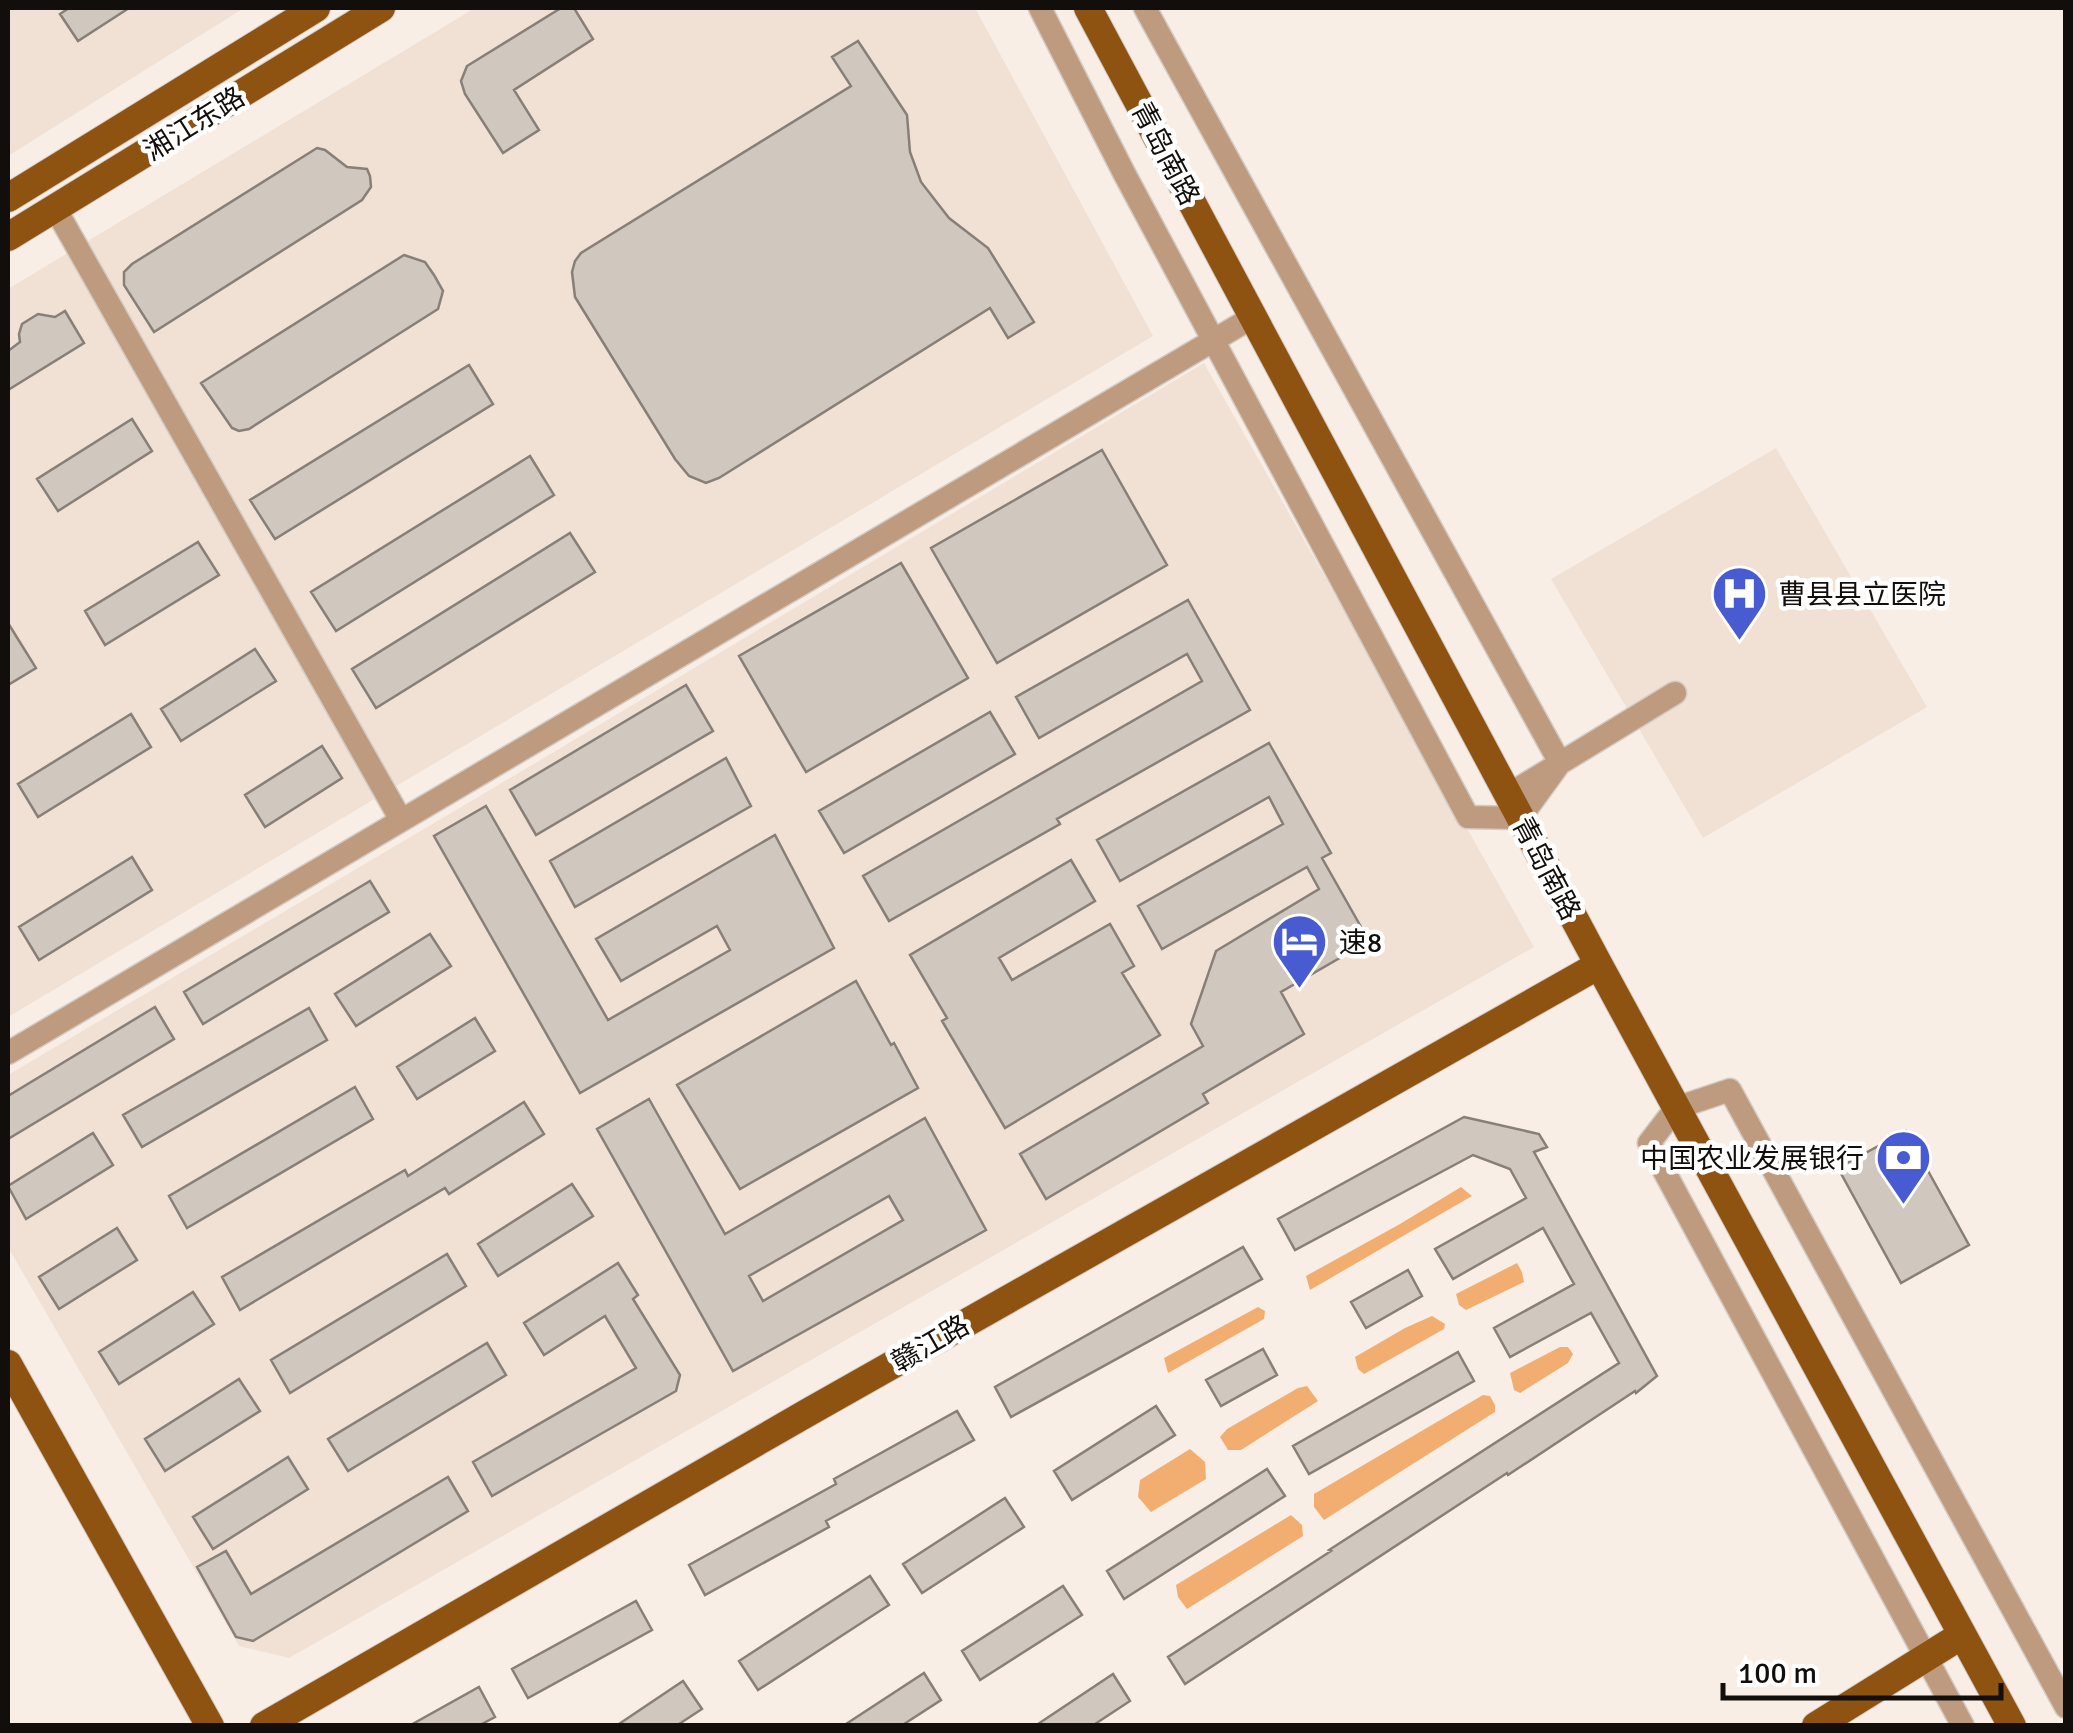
<svg xmlns="http://www.w3.org/2000/svg" width="2073" height="1733" font-family="Signika,'Noto Sans SC',sans-serif">
	<rect width="100%" height="100%" fill="#f8eee6"/>
	<path fill="#f0e1d4" d="M8,8H244L8,156Z
		M475,8H975L1153,336L8,1017V289Z
		M1204,363L1534,947L289,1658L239,1646L8,1247V1075L559,749Z
		M1776,448L1927,707L1703,838L1551,579Z"/>
	<path fill="#f2ae70" d="M1461,1187L1472,1196L1310,1290L1306,1276L1400,1224Z
		M1517,1263L1522,1272L1524,1282L1466,1310L1459,1305L1456,1294Z
		M1258,1307L1265,1311L1264,1319L1168,1373L1164,1358Z
		M1432,1316L1445,1324L1444,1329L1364,1374L1358,1369L1355,1357L1405,1328Z
		M1560,1347H1568L1573,1354L1568,1363L1520,1393L1514,1390L1510,1373Z
		M1307,1386L1318,1401L1241,1450H1228L1220,1437L1227,1429L1298,1388Z
		M1483,1395L1490,1396L1495,1405V1412L1324,1520L1314,1507V1494Z
		M1190,1449L1205,1462L1206,1479L1151,1512L1138,1497L1140,1480Z
		M1291,1515L1302,1525L1303,1536L1187,1609L1178,1597L1176,1585Z"/>
	<path fill="#d0c7bf" stroke="#877f78" stroke-width="2.5" fill-rule="evenodd" d="M69,8H129L78,41L60,14Z
		M561,8H574L593,39L514,90L539,130L503,153L465,94L461,81L467,66Z
		M858,41L907,115L910,152L921,182L949,218L988,248L1034,322L1008,338L990,308L719,478L706,483L689,476L675,459L575,297L572,272L575,261L581,253L851,86L832,57Z
		M317,148L325,150L347,167L367,169L370,176L371,187L362,200L154,332L124,285V272L132,264Z
		M404,255L425,262L434,275L443,291L438,309L249,429L239,431L232,428L201,383Z
		M65,311L84,343L8,390V351L20,342L19,334L22,324L38,314L55,317Z
		M469,365L493,404L275,539L250,500Z
		M132,419L152,451L58,511L37,479Z
		M1102,450L1167,565L997,663L931,548Z
		M530,456L554,495L336,631L311,592Z
		M570,533L595,572L376,708L352,669Z
		M198,542L219,575L105,645L85,611Z
		M901,563L968,678L806,772L739,656Z
		M1188,600L1250,710L1057,819L1060,824L889,921L863,876L1202,681L1187,654L1039,738L1016,697Z
		M8,623L36,668L8,685Z
		M255,649L276,681L181,741L161,709Z
		M686,685L713,731L536,835L510,790Z
		M990,712L1015,754L844,853L819,811Z
		M131,714L151,747L38,817L18,784Z
		M1269,743L1331,853L1322,858L1369,941L1281,992L1304,1034L1203,1094L1208,1103L1046,1199L1020,1154L1203,1046L1191,1024L1216,951L1319,889L1307,867L1162,949L1138,906L1283,824L1269,797L1120,881L1097,840Z
		M322,746L342,778L265,827L245,795Z
		M726,758L751,806L575,907L550,861Z
		M486,806L608,1020L730,950L717,926L621,981L596,939L775,835L834,948L580,1093L434,836Z
		M132,857L152,890L39,960L19,927Z
		M1071,860L1095,901L999,958L1012,980L1110,924L1134,966L1122,973L1160,1035L1005,1128L942,1021L947,1018L910,955Z
		M370,881L389,912L203,1024L184,992Z
		M430,934L451,966L356,1026L335,994Z
		M856,981L891,1045L894,1043L918,1088L740,1189L677,1085Z
		M155,1007L174,1039L8,1139V1096Z
		M309,1008L327,1040L142,1147L123,1115Z
		M475,1018L495,1051L417,1099L397,1067Z
		M355,1087L373,1119L187,1228L169,1196Z
		M649,1099L725,1234L925,1118L986,1230L733,1371L597,1129ZM889,1196L903,1220L763,1301L749,1276Z
		M524,1102L544,1134L449,1194L445,1188L240,1310L222,1277L405,1170L408,1176Z
		M1464,1117L1539,1134L1547,1147L1534,1152L1657,1376L1636,1393L1635,1391L1508,1475L1507,1473L1185,1684L1168,1657L1331,1551L1329,1550L1619,1363L1591,1313L1510,1357L1494,1328L1574,1284L1543,1228L1453,1279L1435,1249L1526,1198L1510,1169L1473,1155L1295,1250L1278,1219Z
		M1906,1131L1969,1245L1901,1283L1838,1168Z
		M93,1133L113,1165L26,1219L8,1186Z
		M572,1184L593,1216L498,1276L478,1244Z
		M117,1228L137,1260L59,1309L39,1277Z
		M1243,1247L1262,1279L1011,1417L995,1387Z
		M447,1254L466,1286L290,1393L271,1360Z
		M618,1263L638,1295L633,1299L680,1375L676,1391L492,1496L473,1462L636,1368L605,1316L544,1355L524,1323Z
		M1408,1270L1422,1296L1366,1328L1351,1302Z
		M193,1292L214,1324L119,1384L99,1352Z
		M487,1343L506,1375L348,1471L328,1439Z
		M1263,1349L1277,1375L1221,1406L1206,1380Z
		M1458,1352L1474,1381L1309,1474L1293,1446Z
		M239,1379L260,1411L165,1471L145,1439Z
		M1156,1406L1175,1435L1072,1500L1054,1471Z
		M957,1411L974,1440L826,1521L829,1527L705,1595L689,1565L836,1484L834,1479Z
		M288,1457L308,1489L213,1549L193,1517Z
		M1267,1469L1285,1496L1124,1599L1107,1571Z
		M448,1477L468,1511L253,1641L236,1637L197,1567L226,1551L251,1594Z
		M1005,1498L1024,1527L922,1593L903,1564Z
		M870,1576L889,1605L758,1690L739,1661Z
		M1063,1586L1082,1615L980,1680L962,1651Z
		M636,1601L652,1630L528,1698L512,1669Z
		M924,1673L941,1700L901,1726H843Z
		M1113,1674L1130,1701L1092,1726H1035Z
		M683,1681L702,1709L676,1726H616Z
		M479,1687L495,1717L478,1726H409Z"/>
	<g fill="none" stroke-linecap="round" stroke-linejoin="round">
		<defs>
			<path id="minor" d="M1040,8L1124,173L1468,817L1520,818L1560,763L1145,8
				M55,208L401,820
				M1508,795L1675,693
				M8,1053L1253,317
				M1963,1726L1649,1143L1676,1108L1730,1090L2066,1707"/>
			<path id="major" d="M1088,8L1599,965L2012,1726
				M8,198L316,8
				M8,237L381,8
				M8,1364L210,1726
				M264,1726L807,1413L1599,965
				M1816,1726L1962,1635"/>
		</defs>
		<use href="#minor" stroke="#d3cac3" stroke-width="25"/>
		<use href="#major" stroke="#d3cac3" stroke-width="30"/>
		<use href="#minor" stroke="#be9b7e" stroke-width="22"/>
		<use href="#major" stroke="#8e5310" stroke-width="28"/>
	</g>
	<defs>
		<symbol id="hospital-pin" viewBox="-11 -11 22 30"><path d="M0 17L-7.5 6A9.5 9.5 0 1 1 7.5 6Z" fill="#495bd0" stroke="#fff"/><path d="M-5-5h3v3.5h4V-5h3V5h-3V1.5h-4V5h-3Z" fill="#fff"/></symbol>
		<symbol id="hotel-pin" viewBox="-11 -11 22 30"><path d="M0 17L-7.5 6A9.5 9.5 0 1 1 7.5 6Z" fill="#495bd0" stroke="#fff"/><path d="M-6-4.5h1.5V1H6V5H4.5V3h-9V5H-6ZM-4 0a1.8 1.8 0 1 1 3.6 0ZM.5 0V-2.5h3Q6-2.5 6 0Z" fill="#fff"/></symbol>
		<symbol id="bank-pin" viewBox="-11 -11 22 30"><path d="M0 17L-7.5 6A9.5 9.5 0 1 1 7.5 6Z" fill="#495bd0" stroke="#fff"/><path d="M-6-4H6V4H-6ZM0-2.3a2.3 2.3 0 1 0 0 4.6a2.3 2.3 0 1 0 0-4.6Z" fill="#fff"/></symbol>
	</defs>
	<g fill-rule="evenodd">
		<use href="#hospital-pin" x="1708" y="562" width="63" height="86"/>
		<use href="#hotel-pin" x="1268" y="910" width="63" height="86"/>
		<use href="#bank-pin" x="1872" y="1126" width="63" height="86"/>
	</g>
	<g text-anchor="middle" stroke-width="9" stroke-linejoin="round" paint-order="stroke">
		<g font-size="28" fill="#110e0b" stroke="#fff">
			<text transform="translate(194 123) rotate(-32)" y="10">湘江东路</text>
			<text transform="translate(1166 153) rotate(62)" y="10">青岛南路</text>
			<text transform="translate(1547 868) rotate(62)" y="10">青岛南路</text>
			<text transform="translate(930 1343) rotate(-30)" y="10">赣江路</text>
		</g>
		<g font-size="28" fill="#110e0b" stroke="#fff" text-anchor="start">
			<text x="1778" y="604">曹县县立医院</text>
			<text x="1339" y="952">速8</text>
			<text x="1864" y="1168" text-anchor="end">中国农业发展银行</text>
		</g>
	</g>
	<rect width="2073" height="1733" fill="none" stroke="#110e0b" stroke-width="20"/>
	<path d="M1723 1683v15h278v-15" fill="none" stroke="#110e0b" stroke-width="5"/>
	<text x="1738" y="1683" font-size="30" fill="#110e0b" stroke="#ffffff" stroke-width="8" paint-order="stroke">100 m</text>
</svg>
